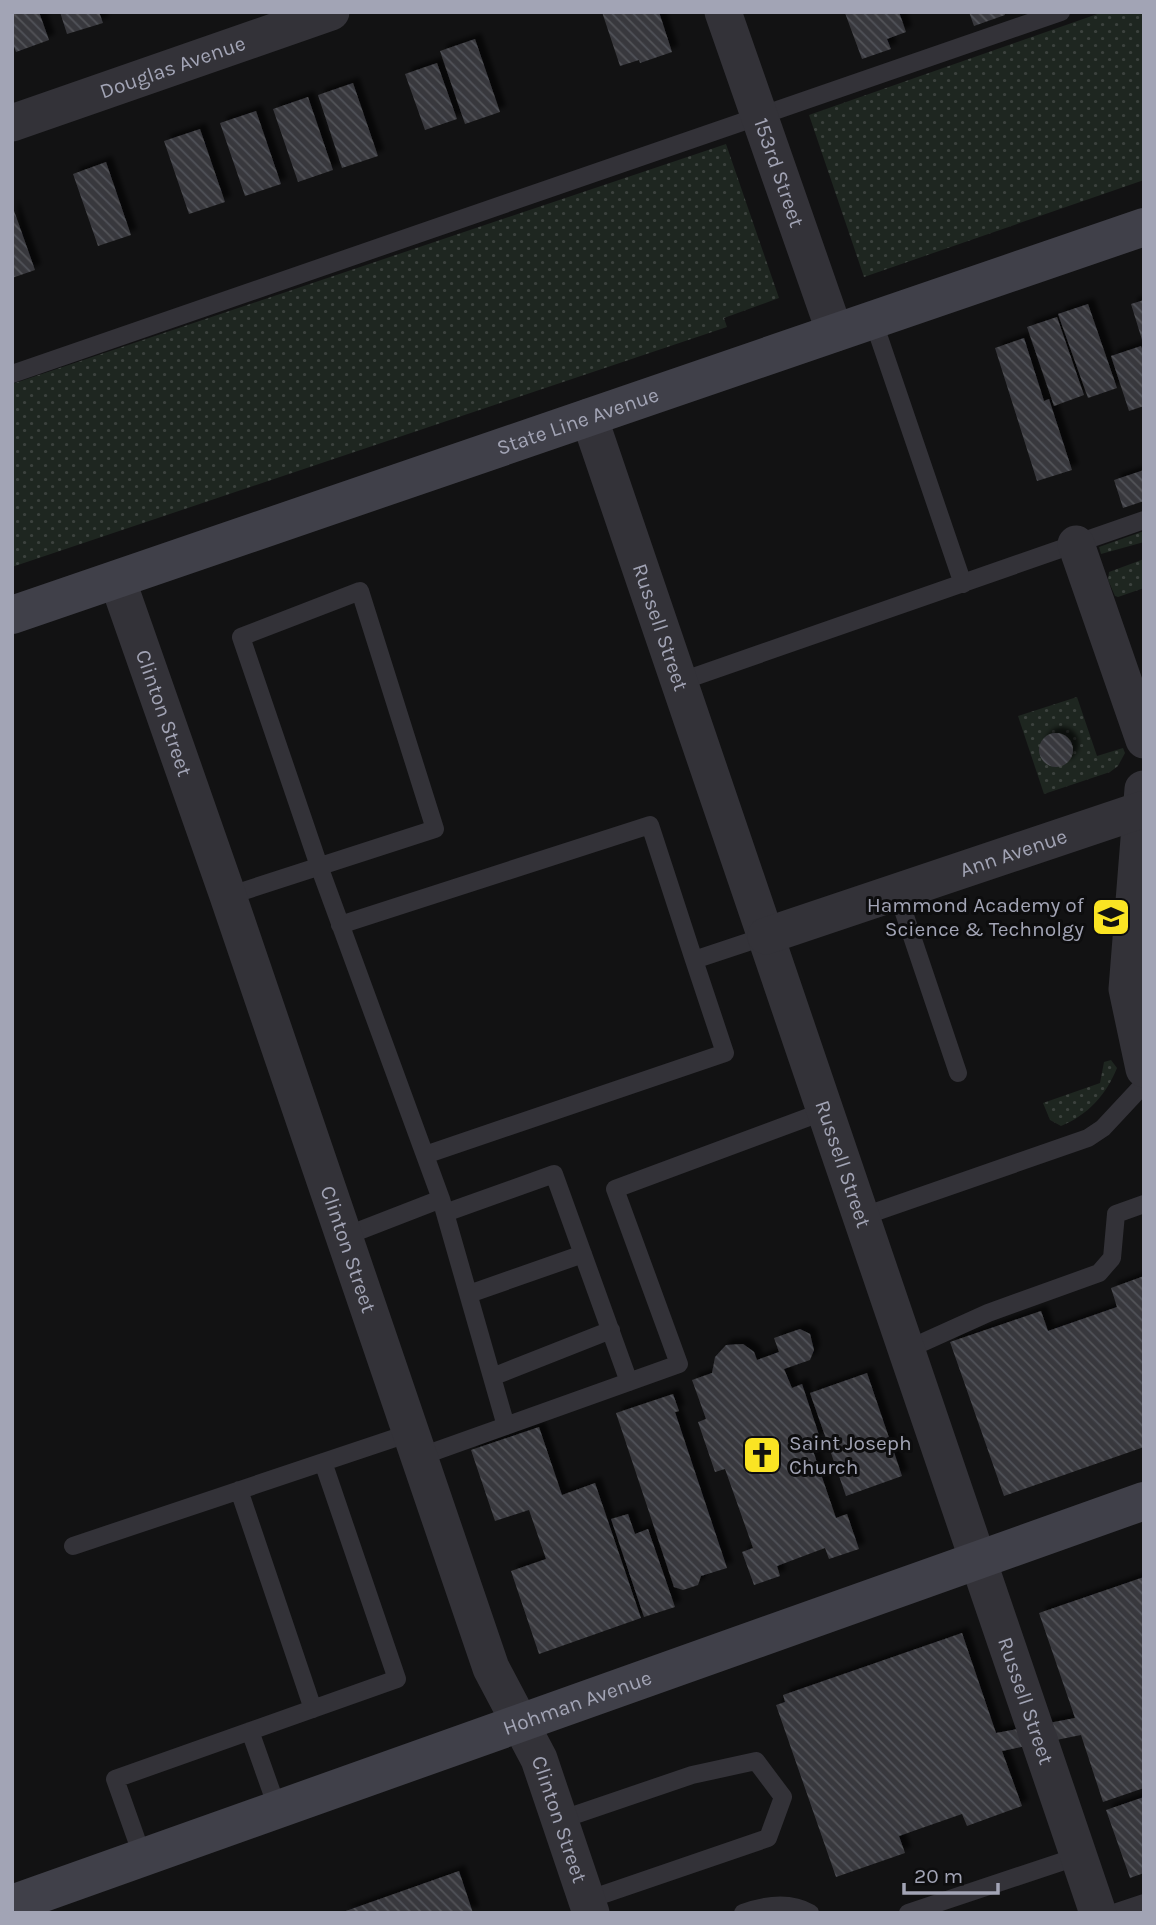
<svg xmlns="http://www.w3.org/2000/svg" width="1156" height="1925" font-family="Karla,sans-serif">
	<defs>
		<pattern id="grass-dots" width="8" height="8" patternUnits="userSpaceOnUse" patternTransform="scale(1.75)"><rect width="8" height="8" fill="#1e2620"/><path d="M2 2h.1M6 6h.1" fill="none" stroke="#3c423e" stroke-width="1.8" stroke-linecap="round"/></pattern>
		<pattern id="building-back-hatch" width="6" height="6" patternUnits="userSpaceOnUse" patternTransform="scale(1.75)"><rect width="6" height="6" fill="#39393e"/><path d="M-1 5l2 2M0 0l6 6M5-1l2 2" fill="none" stroke="#525358"/></pattern>
		<filter id="shadow"><feDropShadow dx="6" dy="-6" stdDeviation="2" flood-color="#0009"/></filter>
	</defs>
	<rect width="100%" height="100%" fill="#121213"/>
	<path fill="url(#grass-dots)" d="M1103,12H1144V180L864,277L809,115Z
		M726,144L779,298L724,318L727,327L12,567V384Z
		M1144,531V542L1101,554L1099,547Z
		M1144,559V588L1118,597L1115,596L1108,580L1109,572Z
		M1077,697L1097,756L1123,748L1125,753L1118,766L1110,772L1044,794L1018,716Z
		M1111,1060L1117,1068C1106,1095 1088,1115 1061,1126L1050,1120L1043,1103L1100,1083L1104,1062Z"/>
	<path fill="url(#building-back-hatch)" filter="url(#shadow)" d="M12,12H39L49,40L16,52L12,41Z
		M60,12H99L103,23L67,34Z
		M602,12H659L672,52L640,63L639,60L620,66Z
		M847,12H899L906,32L887,39L891,49L862,59L845,13Z
		M969,12H1004L1005,15L974,26Z
		M475,39L500,112L465,124L440,51Z
		M437,63L457,119L425,130L405,74Z
		M353,83L378,156L342,168L318,95Z
		M308,97L333,170L298,182L273,109Z
		M256,111L281,184L245,196L220,123Z
		M200,129L225,202L189,214L164,141Z
		M106,162L131,235L98,246L73,174Z
		M12,205L35,270L12,278Z
		M1144,300V343H1143L1131,304Z
		M1088,304L1117,388L1088,398L1058,314Z
		M1057,317L1084,395L1054,406L1027,327Z
		M1024,338L1044,401L1049,399L1072,470L1037,481L995,348Z
		M1141,346L1144,354V406L1129,411L1111,356Z
		M1144,470V501L1123,508L1114,480Z
		M1039 750a17 17 0 1 1 34 0a17 17 0 1 1-34 0Z
		M1144,1276V1447L1004,1496L950,1342L1041,1311L1048,1331L1117,1307L1111,1288Z
		M800,1329L810,1334L814,1350L810,1360L784,1369L792,1388L802,1384L820,1438L810,1442L836,1518L847,1514L859,1549L829,1559L825,1548L777,1566L780,1576L754,1585L742,1552L753,1548L725,1469L715,1472L698,1422L706,1419L692,1380L712,1373L715,1357L726,1345L743,1344L754,1352L757,1360L779,1352L774,1338Z
		M867,1373L902,1476L846,1496L810,1393Z
		M673,1394L679,1411L675,1412L727,1568L701,1576L698,1585L683,1590L674,1587L616,1413Z
		M539,1427L562,1495L595,1483L641,1618L539,1654L511,1571L546,1559L529,1510L495,1521L471,1450Z
		M628,1514L635,1534L648,1529L675,1607L644,1617L611,1519Z
		M1144,1577V1788L1103,1802L1081,1735L1002,1751L1022,1806L967,1826L962,1814L899,1836L905,1853L836,1877L776,1705L785,1702L783,1695L962,1633L996,1733L1075,1718L1039,1613Z
		M1144,1797V1873L1130,1878L1106,1810Z
		M459,1871L473,1913H343V1912Z"/>
	<g fill="none" stroke-linecap="round" stroke-linejoin="round">
		<path stroke="#333238" stroke-width="18" d="M873,320L963,584
			M12,374L1061,12
			M679,682L1144,520
			M897,892L958,1073
			M228,896L435,829L360,591L241,637L319,866L441,1199L506,1426
			M340,925L650,825L694,960L766,936
			M425,1155L725,1053L694,960
			M445,1213L554,1174L629,1382
			M861,1217L1088,1138L1103,1128L1144,1084
			M343,1237L441,1199
			M469,1294L583,1254
			M906,1350L988,1313L1099,1273L1112,1258L1116,1214L1144,1204
			M492,1377L611,1330
			M419,1457L679,1364L615,1189L825,1111
			M239,1490L313,1709
			M73,1546L410,1433
			M250,1731L278,1810
			M560,1820L692,1775L756,1761L783,1797L768,1838L587,1900
			M143,1858L115,1779L397,1679L323,1462
			M743,1913C765,1905 789,1901 810,1913
			M908,1913L1079,1856
			M1114,1913L1144,1903"/>
		<g stroke="#333238" stroke-width="37">
			<path id="s1" d="M723,12L835,333"/>
			<path id="s2" d="M12,123L331,12"/>
			<path id="s3" d="M589,417L1098,1913"/>
			<path d="M1076,544L1144,740"/>
			<path id="s4" d="M117,579L228,896L491,1668L539,1759L591,1913"/>
			<path d="M1143,789L1127,989L1144,1069"/>
			<path id="s5" d="M766,936L1141,810"/>
		</g>
		<g stroke="#404049" stroke-width="38">
			<path id="s6" d="M12,615L1144,227"/>
			<path id="s7" d="M12,1904L1144,1501"/>
		</g>
	</g>
	<defs>
		<symbol id="school-square" viewBox="-11 -11 22 22"><rect x="-9" y="-9" width="18" height="18" rx="4" fill="#fae423" stroke="#0d0d0e"/><path d="M0-5L7-2L0 1L-7-2ZM-4 1L0 2.5L4 1V4Q0 6-4 4Z" fill="#111"/></symbol>
		<symbol id="church-square" viewBox="-11 -11 22 22"><rect x="-9" y="-9" width="18" height="18" rx="4" fill="#fae423" stroke="#0d0d0e"/><path d="M-1.2-6h2.4v3.5h3.3v2.4h-3.3V6h-2.4V-.1h-3.3v-2.4h3.3Z" fill="#111"/></symbol>
	</defs>
	<g fill-rule="evenodd">
		<use href="#school-square" x="1089" y="895" width="44" height="44"/>
		<use href="#church-square" x="740" y="1433" width="44" height="44"/>
	</g>
	<g text-anchor="middle" stroke-width="6" stroke-linejoin="round" paint-order="stroke">
		<g font-size="21" fill="#a2a4b5" stroke="#0d0d0e">
			<text dy="7" stroke="none"><textPath href="#s2" startOffset="170">Douglas Avenue</textPath></text>
			<text dy="7" stroke="none"><textPath href="#s1" startOffset="170">153rd Street</textPath></text>
			<text dy="7" stroke="none"><textPath href="#s6" startOffset="598">State Line Avenue</textPath></text>
			<text dy="7" stroke="none"><textPath href="#s3" startOffset="222">Russell Street</textPath></text>
			<text dy="7" stroke="none"><textPath href="#s4" startOffset="142">Clinton Street</textPath></text>
			<text dy="7" stroke="none"><textPath href="#s5" startOffset="261">Ann Avenue</textPath></text>
			<text dy="7" stroke="none"><textPath href="#s3" startOffset="789">Russell Street</textPath></text>
			<text dy="7" stroke="none"><textPath href="#s4" startOffset="709">Clinton Street</textPath></text>
			<text dy="7" stroke="none"><textPath href="#s3" startOffset="1356">Russell Street</textPath></text>
			<text dy="7" stroke="none"><textPath href="#s7" startOffset="600">Hohman Avenue</textPath></text>
			<text dy="7" stroke="none"><textPath href="#s4" startOffset="1318">Clinton Street</textPath></text>
		</g>
		<g font-size="21" fill="#a2a4b5" stroke="#0d0d0e" text-anchor="end">
			<text x="1084" y="912">Hammond Academy of<tspan x="1084" dy="24">Science &amp; Technolgy</tspan></text>
			<text x="789" y="1450" text-anchor="start">Saint Joseph<tspan x="789" dy="24">Church</tspan></text>
		</g>
	</g>
	<rect width="1156" height="1925" fill="none" stroke="#a2a4b5" stroke-width="28"/>
	<path d="M904 1883v10h94v-10" fill="none" stroke="#a2a4b5" stroke-width="3.5"/>
	<text x="914" y="1883" font-size="21" fill="#a2a4b5" stroke="#0d0d0e" stroke-width="5" paint-order="stroke">20 m</text>
</svg>
